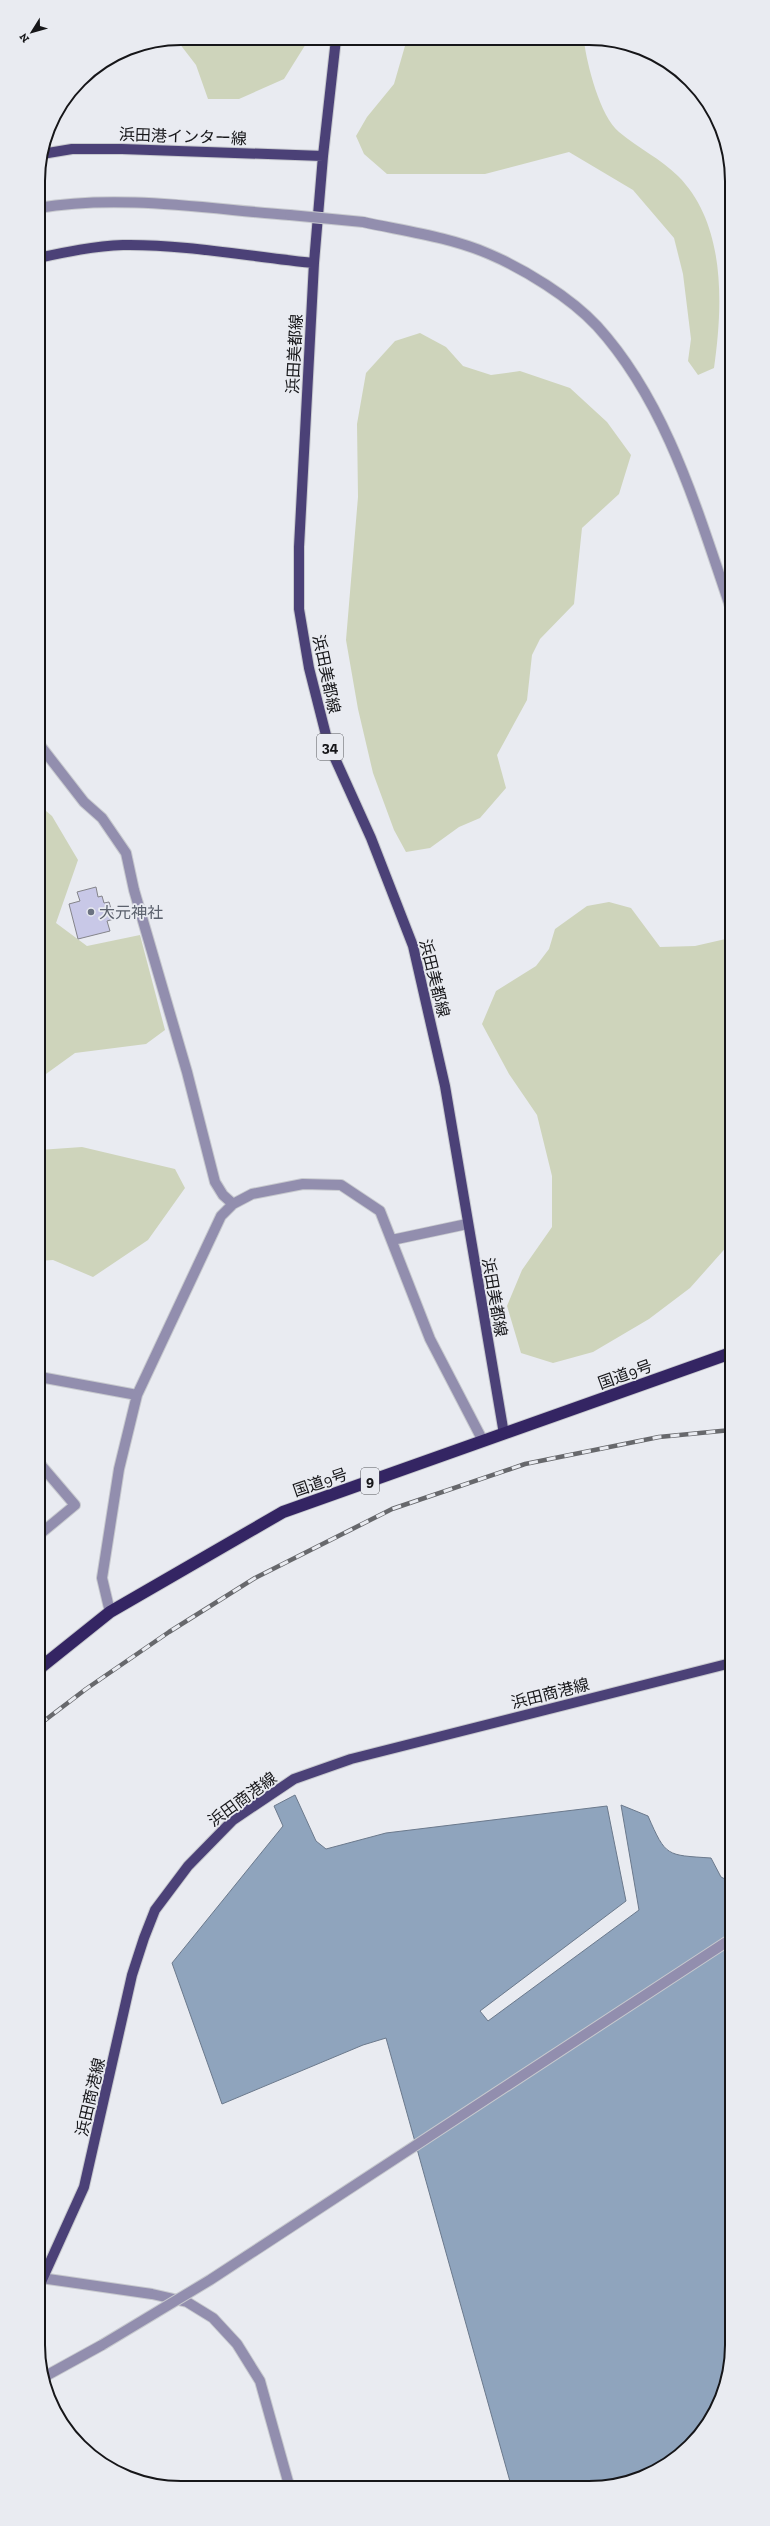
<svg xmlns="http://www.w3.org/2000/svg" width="770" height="2526" font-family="'Zilla Slab','Noto Sans JP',serif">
	<rect width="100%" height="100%" fill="#e9ebf1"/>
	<path fill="#ced4bb" d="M181,38L309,39L284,79L239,99H208L196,65L176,39Z
		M407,39L584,41C587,65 600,116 619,132C638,148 661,159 678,176C726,224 723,305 714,368L698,375L688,361L691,339L683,274L674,238L633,190L569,152L485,174H387L364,154L356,136L367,117L394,84Z
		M420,333L446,347L463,366L491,375L520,371L570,388L607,422L631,455L619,494L582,528L574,604L540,639L532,655L527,700L497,755L506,788L480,818L459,827L430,848L406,852L394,830L373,773L358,709L346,640L358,497L357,424L366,373L395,341Z
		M39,805L52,816L78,860L56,923L87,946L140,935L165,1030L146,1044L75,1053L39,1079Z
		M609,902L631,908L660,947L695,946L730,938V1243L690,1288L649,1319L593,1352L553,1363L521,1353L507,1306L522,1270L552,1227V1176L537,1115L509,1074L482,1024L496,991L536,966L549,949L555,929L587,906Z
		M82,1147L175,1169L185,1188L148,1240L93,1277L53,1260L39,1261V1150Z"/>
	<path fill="#8fa4bd" stroke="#6b798c" d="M295,1795L316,1841L326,1849L386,1833L607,1806L626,1901L480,2011L488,2021L639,1910L621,1805L648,1816C666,1857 666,1855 711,1858L721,1877L731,1882L732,2354L721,2400L697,2439L661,2469L617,2485H511L386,2038L363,2045L222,2104L172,1963L283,1826L274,1806Z"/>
	<path fill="#c8c8e7" stroke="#84848a" d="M96,887L98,897L102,896L104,903L109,902L114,919L107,921L110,931L78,939L69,904L80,901L77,892Z"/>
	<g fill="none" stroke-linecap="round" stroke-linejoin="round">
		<defs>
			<path id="minor" d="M38,208C120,194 208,209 290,215
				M363,222C404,231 450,237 489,254C524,269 570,297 597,326C667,403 697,510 730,606
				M39,744L84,802L102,818L126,853L134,890L187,1072L215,1182L223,1195L233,1204
				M392,1240L467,1224
				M40,1377L137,1395
				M40,1464L75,1505L40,1534
				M110,1612L102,1578L119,1469L137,1395L221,1216L233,1204L252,1194L303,1184L341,1185L380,1211L430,1339L483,1441
				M41,2278L152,2294L187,2302L213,2318L237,2344L260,2381L289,2485
				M42,2378L102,2345"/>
			<path id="major" d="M336,39L323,156L314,263L299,547V609L309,668L328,743L371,838L413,946L445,1086L504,1434
				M42,154L72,149H122L323,156
				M38,258C66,252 94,246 123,245C186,244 251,257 314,263
				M41,2282L84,2187L132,1975L144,1938L155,1910L188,1866L233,1820L294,1779L351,1759L731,1663"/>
			<path id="highway" d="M40,1668L110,1612L283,1512L731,1353"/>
		</defs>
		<use href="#minor" stroke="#c7c9ce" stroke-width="12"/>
		<use href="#major" stroke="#c7c9ce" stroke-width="12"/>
		<use href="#highway" stroke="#c7c9ce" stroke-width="14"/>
		<use href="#minor" stroke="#928eae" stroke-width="10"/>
		<use href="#major" stroke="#4b4177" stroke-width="10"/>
		<use href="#highway" stroke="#342563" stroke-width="12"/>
		<defs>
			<path id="rail" d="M40,1724L86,1689L169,1632L255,1578L392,1509L525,1464L659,1437L731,1430"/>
		</defs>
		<use href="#rail" stroke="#67686c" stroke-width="4.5"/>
		<use href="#rail" stroke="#e9ebf1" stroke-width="3" stroke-dasharray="9" stroke-linecap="butt"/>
		<defs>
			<path id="minor-bridge" d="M290,215L363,222
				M102,2345L210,2280L731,1939"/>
		</defs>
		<use href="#minor-bridge" stroke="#c7c9ce" stroke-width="12" stroke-linecap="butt"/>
		<use href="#minor-bridge" stroke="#928eae" stroke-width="10"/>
	</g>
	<circle fill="#6b7280" stroke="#e9ebf1" stroke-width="1.5" cx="91" cy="912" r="4"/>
	<g text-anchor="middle" stroke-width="3.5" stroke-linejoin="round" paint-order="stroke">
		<g fill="#e9ebf1" stroke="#55565a" stroke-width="1">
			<rect x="317" y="734" width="26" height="26" rx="3"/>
			<rect x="361" y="1468" width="18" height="26" rx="3"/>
		</g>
		<g font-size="15" font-weight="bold" fill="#161619">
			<text x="330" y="752">34</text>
			<text x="370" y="1486">9</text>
		</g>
		<g font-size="16" fill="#161619" stroke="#e9ebf1">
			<text transform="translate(183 136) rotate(2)" y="6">浜田港インター線</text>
			<text transform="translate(294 354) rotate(-87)" y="6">浜田美都線</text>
			<text transform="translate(327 674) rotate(78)" y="6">浜田美都線</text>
			<text transform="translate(435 978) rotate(76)" y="6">浜田美都線</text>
			<text transform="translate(495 1297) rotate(80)" y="6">浜田美都線</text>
			<text transform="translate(625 1374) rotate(-20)" y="6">国道9号</text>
			<text transform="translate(320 1482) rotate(-19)" y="6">国道9号</text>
			<text transform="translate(550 1693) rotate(-14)" y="6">浜田商港線</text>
			<text transform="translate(242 1799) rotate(-36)" y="6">浜田商港線</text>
			<text transform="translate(90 2097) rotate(-77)" y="6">浜田商港線</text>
		</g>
		<g font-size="16" fill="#5b616d" stroke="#e9ebf1" text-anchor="start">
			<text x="99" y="918">大元神社</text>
		</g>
	</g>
	<path d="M0 0H770V2526H0ZM181 45H589A136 136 0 0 1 725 181V2345A136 136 0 0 1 589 2481H181A136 136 0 0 1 45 2345V181A136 136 0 0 1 181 45Z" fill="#e9ebf1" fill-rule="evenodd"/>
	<path fill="none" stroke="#161619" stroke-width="2" d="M181 45H589A136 136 0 0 1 725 181V2345A136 136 0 0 1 589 2481H181A136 136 0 0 1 45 2345V181A136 136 0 0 1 181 45Z"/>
	<g transform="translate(32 32) rotate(233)" stroke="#e9ebf1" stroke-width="3" paint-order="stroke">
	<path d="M0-3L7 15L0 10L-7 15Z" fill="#161619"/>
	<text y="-6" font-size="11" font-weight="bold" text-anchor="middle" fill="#161619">N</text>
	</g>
</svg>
